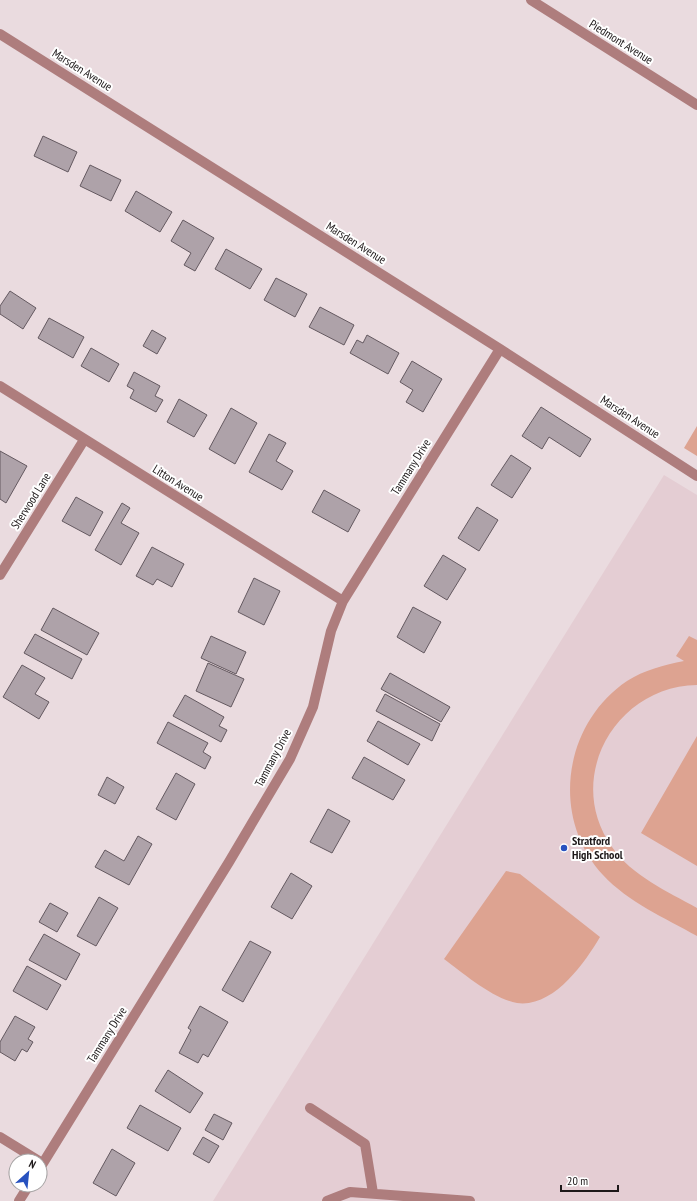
<svg xmlns="http://www.w3.org/2000/svg" width="697" height="1201" font-family="'PT Sans Narrow',sans-serif">
	<rect width="100%" height="100%" fill="#eadbdf"/>
	<path fill="#e4cdd3" d="M664,475L697,495V1201H213Z"/>
	<path fill="#dda391" d="M697,426V456L684,448Z
		M689,636L697,640V685C616,686 563,778 612,847C632,876 667,891 697,908V936C665,918 628,902 603,875C550,818 563,724 627,681C644,670 664,665 684,661L676,656Z
		M697,736V866L641,833Z
		M506,871L520,874L600,937C584,964 553,1008 517,1003C493,999 463,973 444,959Z"/>
	<path fill="#aea2a9" stroke="#645960" d="M43,136L77,152L68,172L34,156Z
		M90,165L121,180L111,201L80,186Z
		M136,191L172,212L160,232L125,211Z
		M183,220L214,238L195,271L184,265L191,253L171,241Z
		M226,249L262,269L250,289L215,269Z
		M276,278L307,294L295,317L264,300Z
		M10,291L36,308L23,329L0,314V306Z
		M320,307L354,325L344,345L309,327Z
		M49,318L84,337L73,358L38,338Z
		M152,330L166,338L157,354L143,346Z
		M367,335L399,353L388,374L350,353L357,340L363,343Z
		M91,348L119,364L109,382L81,366Z
		M412,361L442,379L423,412L406,402L413,390L400,382Z
		M134,372L160,386L155,396L163,400L156,412L130,398L134,390L127,386Z
		M179,399L207,415L194,437L167,422Z
		M541,407L591,439L580,457L549,437L542,449L522,436Z
		M231,408L257,423L235,464L209,449Z
		M269,434L286,443L276,461L293,471L282,490L249,472Z
		M0,451L27,466L6,503L0,499Z
		M511,455L531,468L512,498L491,485Z
		M324,490L360,510L348,532L312,512Z
		M76,497L103,512L90,536L62,521Z
		M122,503L130,508L121,523L139,533L121,565L95,550Z
		M477,507L498,520L479,551L458,538Z
		M152,547L184,564L172,587L157,579L153,585L136,576Z
		M443,555L466,569L447,600L424,586Z
		M254,578L280,591L264,625L238,612Z
		M413,607L441,622L424,653L397,637Z
		M53,608L99,633L87,655L41,630Z
		M35,634L82,659L72,679L24,653Z
		M211,636L246,652L236,674L201,658Z
		M208,663L244,679L231,707L196,691Z
		M22,665L45,678L35,694L49,702L39,719L3,697Z
		M390,673L450,707L441,722L381,689Z
		M385,694L440,724L432,741L376,711Z
		M185,695L224,717L219,726L227,730L221,742L173,716Z
		M378,721L420,744L408,765L367,741Z
		M168,722L208,743L203,752L211,757L205,769L157,743Z
		M364,757L405,780L393,800L352,778Z
		M176,773L195,784L176,820L156,809Z
		M107,777L124,787L115,804L98,795Z
		M328,809L350,821L332,853L310,842Z
		M138,836L152,844L129,885L95,867L105,850L124,861Z
		M291,873L312,886L292,919L271,907Z
		M99,897L118,908L96,946L77,936Z
		M50,903L68,913L57,932L39,922Z
		M44,934L80,954L66,980L29,960Z
		M250,941L271,952L243,1002L222,990Z
		M27,966L61,985L47,1010L13,991Z
		M200,1006L228,1022L208,1057L203,1054L198,1063L179,1053L191,1030L188,1028Z
		M15,1016L35,1027L28,1039L33,1042L27,1052L22,1049L15,1061L0,1052V1042Z
		M168,1070L203,1093L190,1113L155,1091Z
		M140,1105L181,1128L168,1151L127,1128Z
		M214,1114L232,1123L223,1140L205,1130Z
		M203,1137L219,1146L209,1163L193,1154Z
		M112,1149L135,1163L116,1196L93,1183Z"/>
	<g fill="none" stroke-linecap="round" stroke-linejoin="round">
		<path stroke="#ae7d7d" stroke-width="10" d="M531,0L697,105
			M0,34L500,349L697,476
			M0,386L343,601
			M0,575L84,440
			M310,1108L365,1144L373,1193
			M0,1137L39,1161
			M40,1168L229,862L290,759L313,707L331,631L343,601L500,349
			M19,1201L29,1185
			M327,1201L350,1192L470,1201"/>
	</g>
	<circle fill="#2751bf" stroke="#fff" stroke-width="1.5" cx="564" cy="848" r="4"/>
	<g text-anchor="middle" stroke-width="4" stroke-linejoin="round" paint-order="stroke">
		<g font-size="12" fill="#1d1819" stroke="#fff">
			<text transform="translate(621 42) rotate(32)" y="4">Piedmont Avenue</text>
			<text transform="translate(82 70) rotate(32)" y="4">Marsden Avenue</text>
			<text transform="translate(356 243) rotate(32)" y="4">Marsden Avenue</text>
			<text transform="translate(630 417) rotate(33)" y="4">Marsden Avenue</text>
			<text transform="translate(411 467) rotate(-58)" y="4">Tammany Drive</text>
			<text transform="translate(178 483) rotate(32)" y="4">Litton Avenue</text>
			<text transform="translate(31 501) rotate(-58)" y="4">Sherwood Lane</text>
			<text transform="translate(273 758) rotate(-62)" y="4">Tammany Drive</text>
			<text transform="translate(107 1035) rotate(-58)" y="4">Tammany Drive</text>
		</g>
		<g font-size="12" font-weight="bold" fill="#1d1819" stroke="#fff" text-anchor="start">
			<text x="572" y="845">Stratford<tspan x="572" dy="14">High School</tspan></text>
		</g>
	</g>
	<g transform="translate(28 1173) rotate(27)"><circle r="19" fill="#ffffff" stroke="#a5a3a3"/>
	<path d="M0-3L7 15L0 10L-7 15Z" fill="#2751bf"/>
	<text y="-6" font-size="11" font-weight="bold" text-anchor="middle" fill="#1d1819">N</text>
	</g>
	<path d="M561 1185v6h57v-6" fill="none" stroke="#1d1819" stroke-width="2"/>
	<text x="567" y="1185" font-size="12" fill="#1d1819" stroke="#ffffff" stroke-width="3" paint-order="stroke">20 m</text>
</svg>
